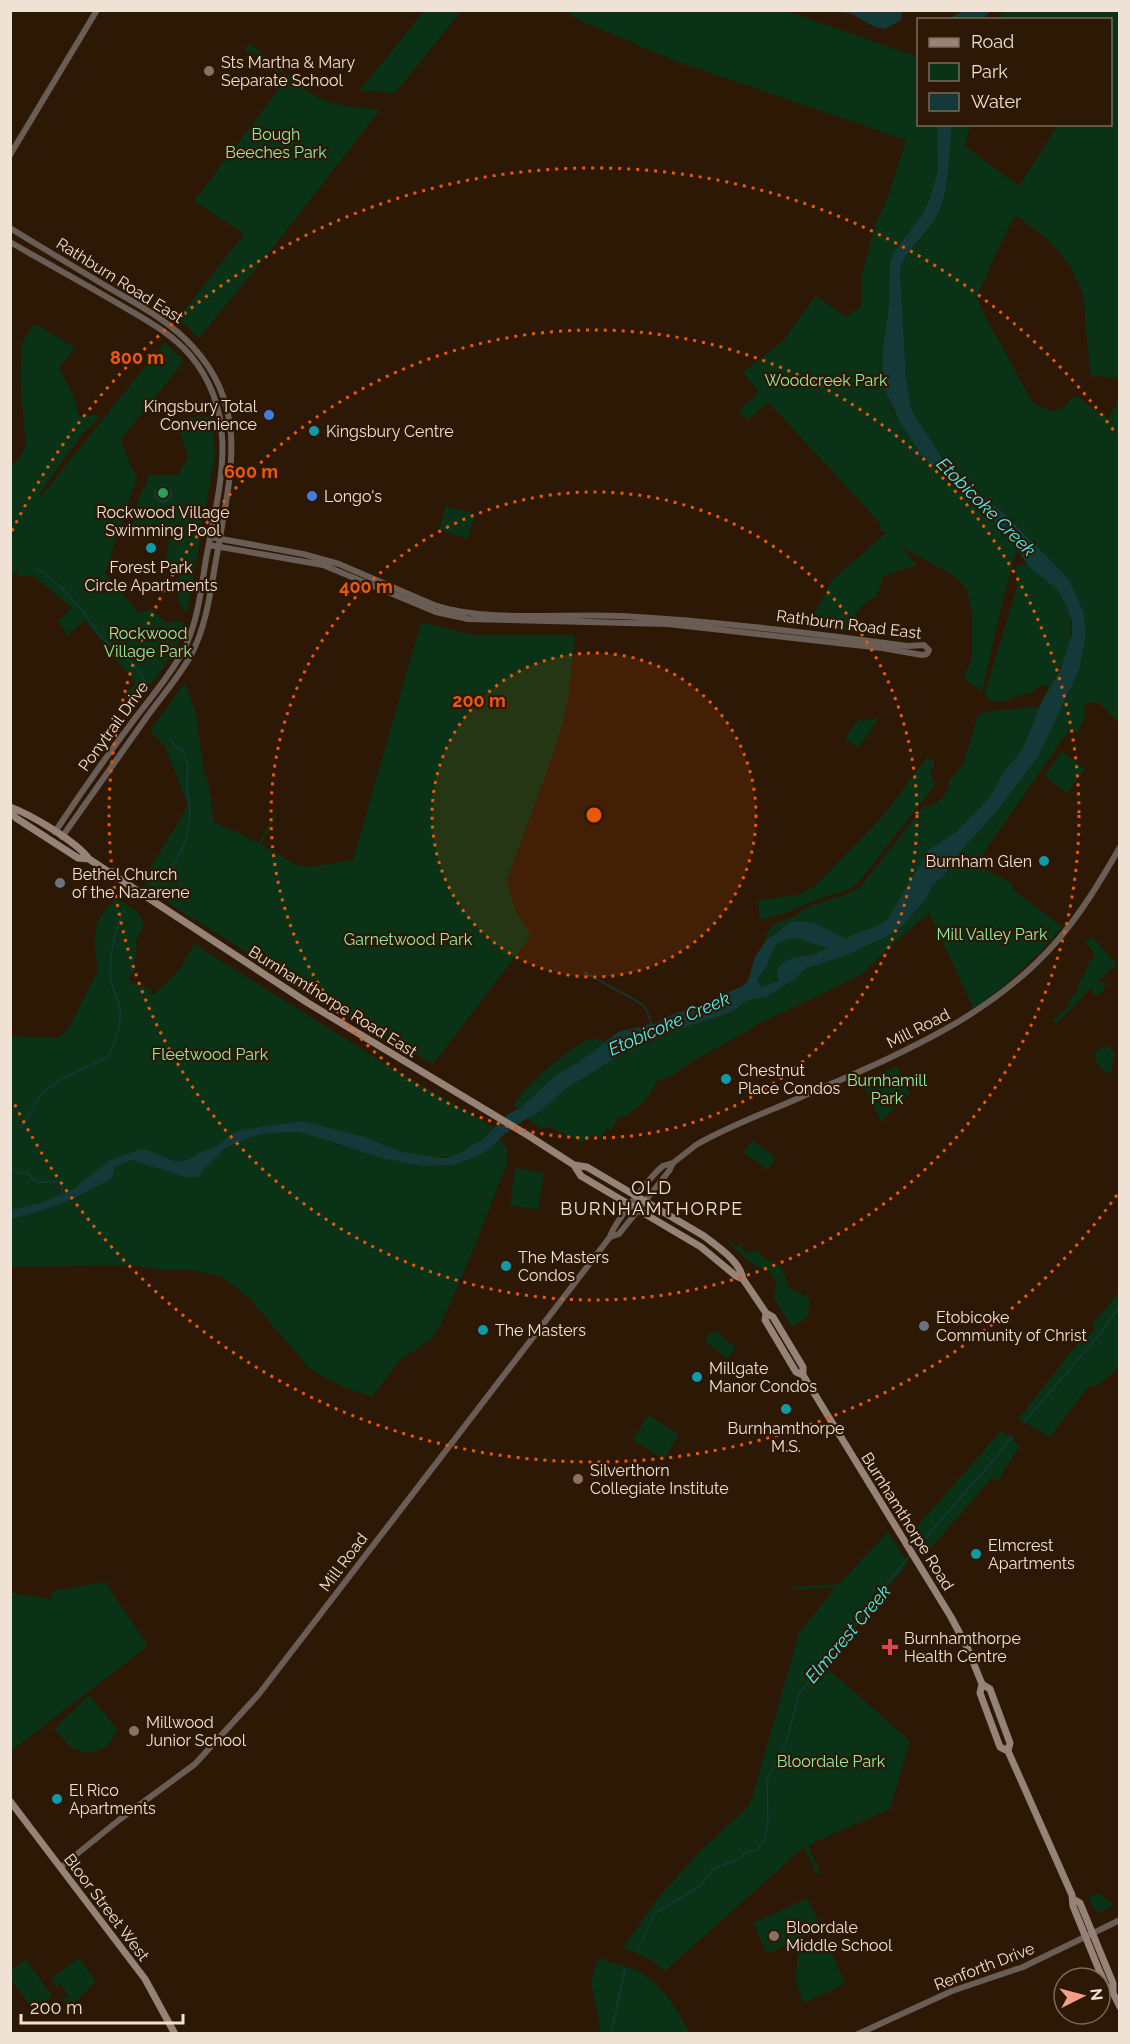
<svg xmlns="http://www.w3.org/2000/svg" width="1130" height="2044" font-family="Raleway,sans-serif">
	<rect width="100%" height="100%" fill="#2d1805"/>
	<path fill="#0a3216" d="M424,11H455L459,14L395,93L359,91Z
		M565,11H787L918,57L916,87L918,89V124L937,125L938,169L929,201L922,215L894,252L890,263L889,306L883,346V372L892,408L922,456L1000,526L1017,549L1001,607L982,692L964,679L972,656V615L967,589L951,574L904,548L896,540L917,565L883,576L877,597L864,603L855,614L867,632L807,627L831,581L887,532L882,531L879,522L768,402L748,420L738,411L759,392L743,372L783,341L816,296L846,317L861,306L862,273L876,223L886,202L906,140L678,62L579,20Z
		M1003,11H1119V380L1098,375L1094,378L1090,372L1083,295L1070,265L1047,239L1017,216L1010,224L977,296L980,307L1033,403L1052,411L1061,409L1075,395L1109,419L1119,397V723L1099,703L1088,702L1084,707L1085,717L1077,733L1069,730L976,864C988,872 1002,876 1013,884L1012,889L1063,927C1036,958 1007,985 974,1009L929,913L881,955L862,974L757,1025L690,1063L673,1075L657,1081L646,1100L627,1116L619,1117L611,1131L607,1128L600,1138L593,1135L582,1143L551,1127L543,1128L536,1125L527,1118L541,1111L564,1090L649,1038L718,1017L733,1011L748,1000L766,997L795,979L806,968L877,942L903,925L926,899L933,884L942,878L961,851L997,811L1038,757L1079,670L1086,636L1085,625L1084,613L1070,581L1005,514L962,480L948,467L911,409L906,379L900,271C907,246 933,232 940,208C948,181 949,152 952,125H970L965,146L1019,186L1058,125L1110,124V20L1000,19Z
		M249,43L283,69L279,74H273L275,70L250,51L247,54L245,49Z
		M290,74C319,108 339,104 380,110L271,250L199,338L178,318L244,234L194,201Z
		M33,324L43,328L75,348L59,368L74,396L79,416L95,415L99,419L82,434L40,493L41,496L165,342L184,361L121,439L130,464L137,477L105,573L139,613L152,609L167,623L179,621L185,624C178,655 154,679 135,704L124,696L135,683L85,620L67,636L64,628L57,622L72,608L35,577L15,575L28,556L11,577V464L19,459L26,445L20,380L22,344Z
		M212,416L215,455L187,612C172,602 181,588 178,573L165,564L170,537L159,535L155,524L131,530L138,506L136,505L143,488L145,489L148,475H178L188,457L180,433L186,426V418Z
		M446,506L475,514L468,539L439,530Z
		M1021,564H1028C1035,575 1048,578 1056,588C1082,621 1070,656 1049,687L1040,685L1030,694C1008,693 1009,709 986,698L985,692L1017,587L1015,568Z
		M421,622L474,635H575L569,693L562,726L551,760L507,880L515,910L531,936L433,1064L354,1020L170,904L142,881L188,806L165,746L150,731L185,682L196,713L204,773L208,780L214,822L259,843L275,813L277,814L261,845L297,865L309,867L353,860Z
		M1032,706L1039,708L1022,750L1005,770L989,798L956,832L928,850L888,919L877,926L852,935L846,939L813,922L794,921L765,939C768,921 786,921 797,915C801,912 803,909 808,907C826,899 845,898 860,887L925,805L931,806C941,800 949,794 949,781L963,764L978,715C996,707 1013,712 1032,706Z
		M878,717L876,724L872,726L873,727L858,748L845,739L858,718L863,721Z
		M1062,751L1085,769L1067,793L1044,776Z
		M927,757L934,761V767L930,773L935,785L857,884C846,893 835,893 822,898C801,905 782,916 760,920L758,900L797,895L813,888L883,816Z
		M116,898C125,904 148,914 142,929C140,934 137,936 136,942C136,951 138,957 132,965L138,967L129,977V981L152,990L151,994L153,995L180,969L194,944L394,1069L495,1128L470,1148L452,1156L439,1158L402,1152L365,1137L299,1121L242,1130L231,1134L214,1148L200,1152L187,1160L177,1162L154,1153L109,1161L115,1167L131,1160L189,1178L199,1177C207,1162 223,1148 239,1141C257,1133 282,1128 302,1132C312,1134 322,1139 332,1143C346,1147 361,1151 376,1155C423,1168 462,1176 500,1139L507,1149L508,1161L470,1258L440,1326L430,1340L400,1360L372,1397L341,1386L310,1369L249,1298L222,1277L192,1270H162L131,1265L11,1267L10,1036L58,1038L69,1028L98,970L94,943L97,923L104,911Z
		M1092,937L1117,964L1096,983L1103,982L1106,984L1101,994L1094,995L1092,993L1093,986L1056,1024L1054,1020L1069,1005L1067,1002L1078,991L1079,980L1086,974L1084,971L1089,967L1087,964L1095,958L1092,953L1093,951L1084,941Z
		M795,938L827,948C819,955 807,952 799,957C785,967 781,984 761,987L757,980C761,974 766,969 768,963C775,946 775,941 795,938Z
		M588,1039H599L605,1042L579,1062L556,1075L520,1108L514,1107C518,1089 571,1048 588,1039Z
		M1104,1047L1110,1048L1115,1054L1112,1064V1072L1108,1074C1100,1067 1093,1063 1095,1052Z
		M897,1066L910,1093L881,1122L862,1081Z
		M752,1140L776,1158L768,1170L743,1152Z
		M515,1168L544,1173L538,1210L510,1205Z
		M722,1234L737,1247L743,1241L742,1248L746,1253L757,1250C768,1269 782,1253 788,1286L810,1299L808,1317L792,1327L773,1297C782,1271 766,1274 750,1262C740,1255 731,1243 722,1234Z
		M1119,1292V1367L1099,1385L1088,1387L1050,1437L1018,1419L1081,1339L1084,1342L1095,1328L1092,1325Z
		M716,1331L736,1348L727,1359L706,1342V1339L711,1332Z
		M648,1415L679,1434L664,1459L633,1440Z
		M1001,1431L1015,1439L1013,1441L1020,1445L998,1481L992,1478L930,1549L925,1543L922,1546L913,1531Z
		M888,1532L908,1563L825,1666L910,1741L890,1809L808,1845L820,1873L817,1875L804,1847L665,1971L650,1959L623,1948L658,1898L699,1852L750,1805L799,1633L836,1587L793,1590V1587L839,1584Z
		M105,1582L148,1646L11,1751V1593L51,1599L52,1591Z
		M89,1695L118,1730L106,1747L88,1753L71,1748L54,1729Z
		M1099,1893L1111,1902L1113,1906L1097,1913L1088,1897Z
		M807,1898L822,1929L767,1954L753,1923Z
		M825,1936L845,1984L803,2003L795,1977L799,1949Z
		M79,1958L96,1981L73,2004L71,2000L65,2005L63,1997L70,1998L61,1984L57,1987L51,1978Z
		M598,1958C610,1962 623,1965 635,1970C660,1981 678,2009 689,2033H598L600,2027L591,1981Z
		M26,1959L52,1996L33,2010L11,1979V1970Z"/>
	<path fill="#143939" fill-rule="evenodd" d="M902,11L901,20L885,29L875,27L852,14L832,11Z
		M962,11V10L990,11C983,24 962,20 949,19Z
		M937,125H952C949,150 949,189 939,212C928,234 907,247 900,270L906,379L911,409L948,467L962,480L1005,514L1059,569L1070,581L1084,613L1086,636L1079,670L1038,757L997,811L961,851L942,878L933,884L926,899L903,925L886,937L844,956L806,968L795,979L766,997L748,1000L733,1011L718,1017L648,1038L564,1090L541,1111L527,1118L503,1135L491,1148L476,1157L453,1165L422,1166L378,1157L301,1132L267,1133L247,1138L224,1149L203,1170L200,1177L189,1178L131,1160L115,1167L112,1178C78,1198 49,1210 11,1219L10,1210L41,1203L72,1190L109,1161L141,1149L147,1150L177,1162L187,1160L200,1152L214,1148L231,1134L242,1130L299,1121L306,1122L365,1137L402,1152L439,1158H447L462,1152L484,1138L508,1114L520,1108L556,1075L579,1062L618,1032L656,1023L673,1014L707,1004L716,997L741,987L748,981L755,957L767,939L793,921L813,922L846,939L852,935L877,926L888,919L928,850L956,832L989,798L1005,770L1022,750L1042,701L1061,668L1072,634V623L1067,607L1057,589L1031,569L1000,526L922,456L901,424L886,392L883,372V346L889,306L890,263L894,252L922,215L929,201L938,169ZM795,938L827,948C813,959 789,952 777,969L778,981L761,987L757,980C761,974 766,969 768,963C775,946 775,941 795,938Z
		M154 494a9 9 0 1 1 18 0a9 9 0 1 1-18 0Z"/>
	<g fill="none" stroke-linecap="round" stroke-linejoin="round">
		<path stroke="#143939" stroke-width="1.5" d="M38,569L59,585L82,610L100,636L136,667L145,682
			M152,884C177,872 189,840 190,813C190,804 187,795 187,786C187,769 191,766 182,750L176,747L169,738
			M584,972L642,1004L646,1009L652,1025
			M20,1128C31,1119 33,1102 44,1091C49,1086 55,1086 59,1080L108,1057C114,1043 122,1027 120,1011C119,1000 112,990 111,980C108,955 115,932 124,910
			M10,1145L14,1139
			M10,1168L19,1173L27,1172C38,1188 42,1181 58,1182
			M62,1186V1194
			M1024,1422L1099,1335L1120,1306
			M913,1552L996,1457L1012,1436
			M639,1947L655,1913L699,1887L714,1868L739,1859L747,1851H755L763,1843L768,1824L767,1780L787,1740L799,1694L910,1555
			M611,2034L625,1969"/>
		<path stroke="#6a5d56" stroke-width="6" d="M10,155L97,10
			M10,228C44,249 78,269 111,289C140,306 171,322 193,347C250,409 230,476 218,549C211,585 208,623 191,655C179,677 161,697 146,718C118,758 90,797 62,837
			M10,242C48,264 87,285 124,307C148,321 172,334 190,355C242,417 219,488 206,559C201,589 198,623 183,651C170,676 150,698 133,721C106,757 80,794 55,832
			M209,545L323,565L436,612L468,619L668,624L882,648L922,655L927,654L929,650L924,645L908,646C813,633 717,621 621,616C563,613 489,623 434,605L339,564L303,554L210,537
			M610,1237L619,1234L669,1171L673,1163L696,1145C729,1126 765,1113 799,1098C892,1057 989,1020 1057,941C1082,912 1101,880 1120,847
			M61,1867L119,1820L195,1764L259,1694L610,1237C612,1226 653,1173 663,1166C664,1165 671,1164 673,1163
			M858,2034L952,1991L1023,1967L1120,1920"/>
		<path stroke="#968276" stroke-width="7" d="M10,807C30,814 77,842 89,859L308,1003L529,1136L574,1165L581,1176L701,1247L736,1276L743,1279L766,1313L773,1317L803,1367V1375L951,1617L967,1647L982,1684L990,1689L1010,1743L1008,1751
			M10,811L16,818L78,858L89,859
			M574,1165L587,1167L704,1236C718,1247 740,1261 743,1279
			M766,1313L765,1320L796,1372L803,1375
			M982,1684L980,1693L1000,1747L1008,1751L1072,1895L1073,1906L1099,1970L1106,1986L1113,1993L1120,2007
			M10,1801L145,1979L175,2034
			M1073,1899L1080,1903L1113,1983V1993"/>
	</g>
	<circle cx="594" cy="815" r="162" fill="#e8590c" fill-opacity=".12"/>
	<g fill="none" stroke="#e8590c" stroke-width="3" stroke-dasharray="3 6">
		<circle cx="594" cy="815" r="162"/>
		<circle cx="594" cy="815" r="323"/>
		<circle cx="594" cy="815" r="485"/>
		<path d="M1117 1195A647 647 0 0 1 12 1099M12 531A647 647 0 0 1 1117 435"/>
	</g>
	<g fill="#8d6e63" stroke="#2d1805" stroke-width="2">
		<circle cx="209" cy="71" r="6"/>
		<circle cx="578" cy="1479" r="6"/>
		<circle cx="134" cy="1731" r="6"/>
		<circle cx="774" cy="1936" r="6"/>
	</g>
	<g fill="#3f7fe0" stroke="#2d1805" stroke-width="2">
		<circle cx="269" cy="415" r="6"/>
		<circle cx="312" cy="496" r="6"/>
	</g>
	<g fill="#0f9aa8" stroke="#2d1805" stroke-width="2">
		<circle cx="314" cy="431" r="6"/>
		<circle cx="151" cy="548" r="6"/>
		<circle cx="1044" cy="861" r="6"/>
		<circle cx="726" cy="1079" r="6"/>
		<circle cx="506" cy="1266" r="6"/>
		<circle cx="483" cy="1330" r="6"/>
		<circle cx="697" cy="1377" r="6"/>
		<circle cx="786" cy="1409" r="6"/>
		<circle cx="976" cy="1554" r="6"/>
		<circle cx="57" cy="1799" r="6"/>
	</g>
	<circle fill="#2e9e5b" stroke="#2d1805" stroke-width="2" cx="163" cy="493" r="6"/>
	<g fill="#6b7280" stroke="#2d1805" stroke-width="2">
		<circle cx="60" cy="883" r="6"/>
		<circle cx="924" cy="1326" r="6"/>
	</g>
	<path fill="#e0444e" stroke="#2d1805" stroke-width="2" d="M887 1638h6v6h6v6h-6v6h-6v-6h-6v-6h6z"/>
	<g text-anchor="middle" stroke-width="4.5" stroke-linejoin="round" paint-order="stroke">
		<g font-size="16" fill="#f0e1d5" stroke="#2d1805" text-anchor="start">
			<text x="221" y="68">Sts Martha &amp; Mary<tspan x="221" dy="18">Separate School</tspan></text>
			<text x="257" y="412" text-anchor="end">Kingsbury Total<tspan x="257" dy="18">Convenience</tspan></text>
			<text x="326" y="437">Kingsbury Centre</text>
			<text x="324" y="502">Longo's</text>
			<text x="163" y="518" text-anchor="middle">Rockwood Village<tspan x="163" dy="18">Swimming Pool</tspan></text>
			<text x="151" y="573" text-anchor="middle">Forest Park<tspan x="151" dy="18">Circle Apartments</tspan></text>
			<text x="1032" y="867" text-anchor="end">Burnham Glen</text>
			<text x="72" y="880">Bethel Church<tspan x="72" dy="18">of the Nazarene</tspan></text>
			<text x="738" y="1076">Chestnut<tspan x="738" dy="18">Place Condos</tspan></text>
			<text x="518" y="1263">The Masters<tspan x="518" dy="18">Condos</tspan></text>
			<text x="936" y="1323">Etobicoke<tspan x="936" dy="18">Community of Christ</tspan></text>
			<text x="495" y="1336">The Masters</text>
			<text x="709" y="1374">Millgate<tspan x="709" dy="18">Manor Condos</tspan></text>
			<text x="786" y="1434" text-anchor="middle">Burnhamthorpe<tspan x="786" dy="18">M.S.</tspan></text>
			<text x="590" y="1476">Silverthorn<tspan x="590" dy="18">Collegiate Institute</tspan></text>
			<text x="988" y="1551">Elmcrest<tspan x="988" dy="18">Apartments</tspan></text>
			<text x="904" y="1644">Burnhamthorpe<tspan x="904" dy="18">Health Centre</tspan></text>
			<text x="146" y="1728">Millwood<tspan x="146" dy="18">Junior School</tspan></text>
			<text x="69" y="1796">El Rico<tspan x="69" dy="18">Apartments</tspan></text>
			<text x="786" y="1933">Bloordale<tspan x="786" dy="18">Middle School</tspan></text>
		</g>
		<g font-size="16" fill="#8feba2" stroke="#2d1805">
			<text x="276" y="140">Bough<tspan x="276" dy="18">Beeches Park</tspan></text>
			<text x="826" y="386">Woodcreek Park</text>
			<text x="148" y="639">Rockwood<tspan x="148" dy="18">Village Park</tspan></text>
			<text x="992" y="940">Mill Valley Park</text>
			<text x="408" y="945">Garnetwood Park</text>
			<text x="210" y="1060">Fleetwood Park</text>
			<text x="887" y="1086">Burnhamill<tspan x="887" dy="18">Park</tspan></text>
			<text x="831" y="1767">Bloordale Park</text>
		</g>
		<g font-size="16" fill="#f0e1d5" stroke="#2d1805">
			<text transform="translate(120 280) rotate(32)" y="6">Rathburn Road East</text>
			<text transform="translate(849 624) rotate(7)" y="6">Rathburn Road East</text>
			<text transform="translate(113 726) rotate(-54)" y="6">Ponytrail Drive</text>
			<text transform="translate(333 1001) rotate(32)" y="6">Burnhamthorpe Road East</text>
			<text transform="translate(918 1028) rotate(-27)" y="6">Mill Road</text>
			<text transform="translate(908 1521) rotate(58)" y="6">Burnhamthorpe Road</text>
			<text transform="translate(343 1562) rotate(-53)" y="6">Mill Road</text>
			<text transform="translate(107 1907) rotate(53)" y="6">Bloor Street West</text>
			<text transform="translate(984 1966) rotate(-21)" y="6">Renforth Drive</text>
		</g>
		<g font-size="18" font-style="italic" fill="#48f2f6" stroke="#2d1805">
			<text transform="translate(986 507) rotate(45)" y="6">Etobicoke Creek</text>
			<text transform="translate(669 1024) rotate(-24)" y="6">Etobicoke Creek</text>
			<text transform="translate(848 1634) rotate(-50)" y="6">Elmcrest Creek</text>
		</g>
		<g font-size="18" letter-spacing="1.5" fill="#f0e1d5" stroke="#2d1805">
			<text x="652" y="1194">OLD<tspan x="652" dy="21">BURNHAMTHORPE</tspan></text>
		</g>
	</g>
	<circle cx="594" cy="815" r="9" fill="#e8590c" stroke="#2d1805" stroke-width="3"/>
	<g font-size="18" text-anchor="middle" font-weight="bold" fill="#e8590c" stroke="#2d1805" stroke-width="4.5" stroke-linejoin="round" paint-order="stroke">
		<text x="137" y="364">800 m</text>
		<text x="251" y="478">600 m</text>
		<text x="366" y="593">400 m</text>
		<text x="479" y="707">200 m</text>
	</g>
	<rect width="1130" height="2044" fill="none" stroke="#f0e1d5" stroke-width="24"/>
	<rect x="917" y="18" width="195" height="108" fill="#2d1805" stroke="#7b6858" stroke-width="1.5"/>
	<rect x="929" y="38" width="30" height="9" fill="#968276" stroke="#7b6858" stroke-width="1.5"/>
	<text x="971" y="48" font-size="18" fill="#f0e1d5">Road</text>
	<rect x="929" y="63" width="30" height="18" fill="#0a3216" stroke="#7b6858" stroke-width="1.5"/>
	<text x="971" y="78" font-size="18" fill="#f0e1d5">Park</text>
	<rect x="929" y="93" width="30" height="18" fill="#143939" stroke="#7b6858" stroke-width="1.5"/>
	<text x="971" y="108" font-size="18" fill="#f0e1d5">Water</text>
	<g transform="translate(1082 1996) rotate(84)"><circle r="28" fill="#2d1805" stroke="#7b6858" stroke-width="1.5"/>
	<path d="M0-4.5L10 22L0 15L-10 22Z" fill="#f49e87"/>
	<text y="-9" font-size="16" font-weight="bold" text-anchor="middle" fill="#f0e1d5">N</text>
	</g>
	<path d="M21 2014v9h162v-9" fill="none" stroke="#f0e1d5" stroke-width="3"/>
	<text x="30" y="2014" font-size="18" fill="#f0e1d5" stroke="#2d1805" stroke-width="4.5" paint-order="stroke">200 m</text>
</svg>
